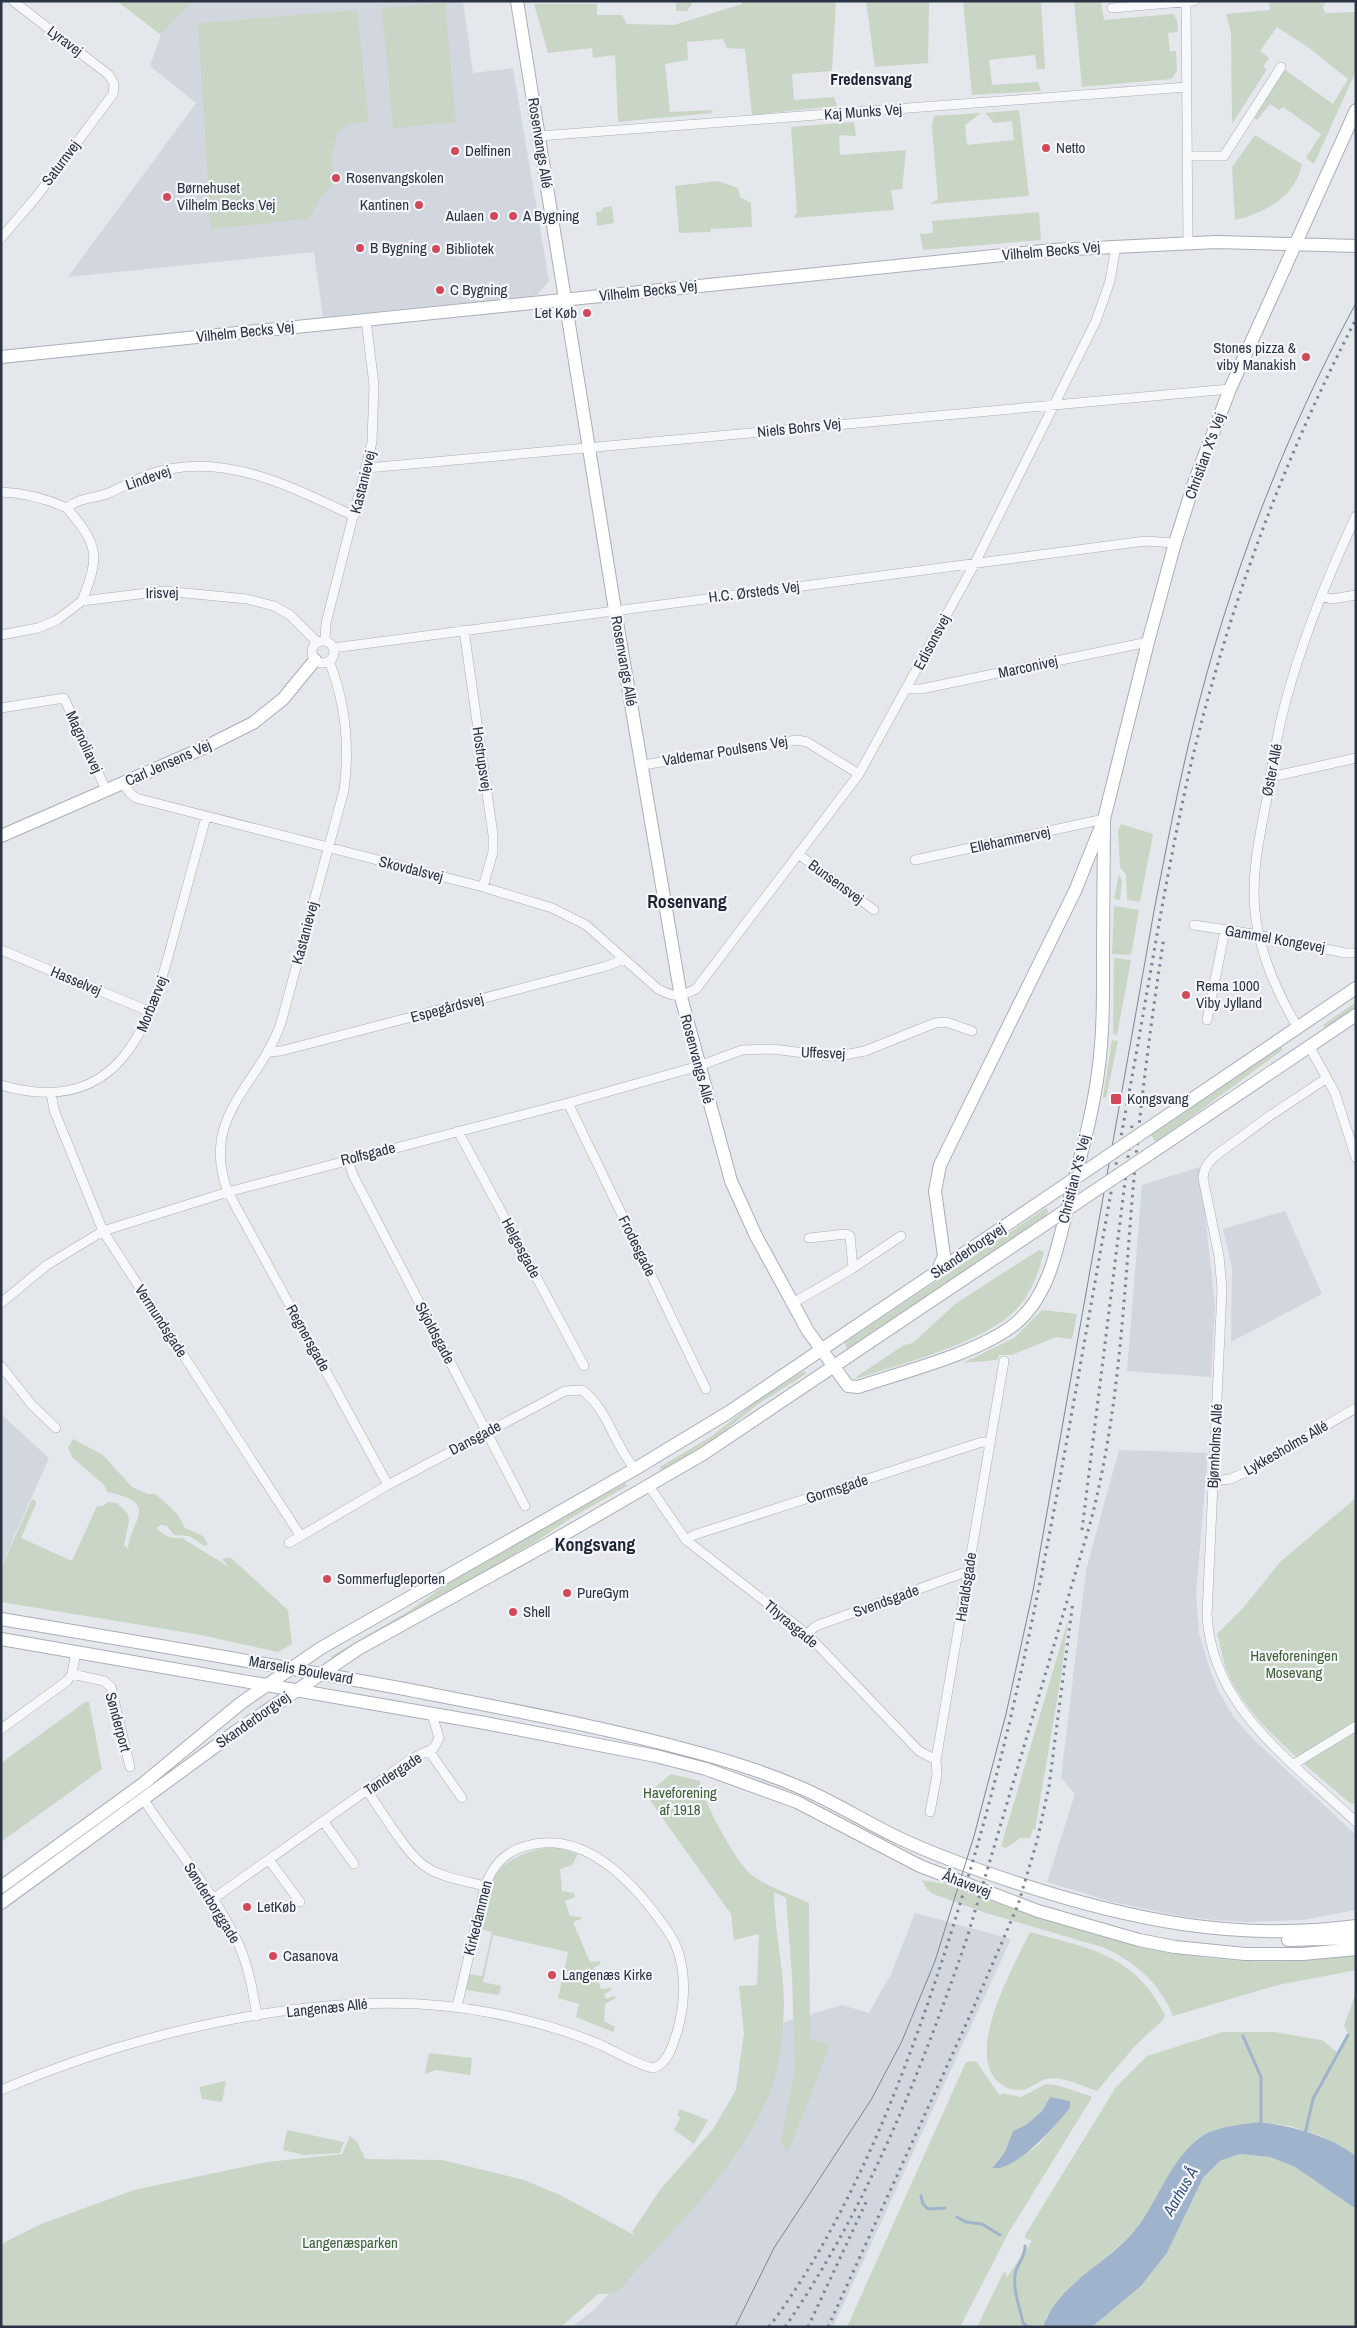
<svg xmlns="http://www.w3.org/2000/svg" width="1357" height="2328" font-family="'Archivo Narrow',sans-serif">
	<rect width="100%" height="100%" fill="#e4e7ec"/>
	<path fill="#d2d6de" d="M210,1H463L473,73L513,68L549,281L536,296L323,317L314,252L68,277L196,103L150,66L161,35L190,3Z
		M1200,1167L1215,1306L1211,1377L1127,1371L1142,1185Z
		M1285,1211L1322,1294L1231,1342L1232,1267L1223,1229Z
		M1,1414L49,1458L1,1566Z
		M1119,1450L1208,1453L1196,1594L1199,1633L1210,1670L1219,1692L1233,1716L1252,1738L1356,1835V1910L1302,1920L1248,1922L1215,1920L1180,1916L1113,1902L1047,1882L1075,1794L1061,1778L1086,1570Z
		M915,1913L1011,1939L833,2327H572L595,2309L633,2266L714,2128L736,2090L744,2034L842,2005L869,2013L891,1974Z"/>
	<path fill="#c9d6c5" fill-rule="evenodd" d="M117,1H210L190,3L161,35Z
		M676,1H691L692,4L687,11H676Z
		M742,1H836L832,71L792,74L794,100L834,97L837,106L752,115L745,49L727,48L723,39L687,42L688,60L665,64L670,112L713,110L711,113L618,122L615,55L593,58L592,48L548,53L534,4H597V15H622L627,24L674,25L742,4Z
		M866,1H929L928,63L875,67Z
		M963,1H1041L1045,69H1037L1035,55L989,60L992,85L1038,82L1041,91L972,95Z
		M1074,1H1101L1104,20L1173,14L1177,20L1178,32L1168,33L1170,51H1176L1177,71L1171,79L1082,87Z
		M1269,1H1320L1323,7L1322,1H1326L1323,7L1325,13L1356,12V71L1314,164L1306,158L1321,134L1283,107L1279,110L1270,104L1257,120L1254,117L1281,67L1333,104L1348,79L1309,48L1277,27L1260,51L1269,58L1263,67L1267,69L1232,124L1231,33L1226,14L1270,10Z
		M445,3L456,122L393,128L382,8Z
		M357,10L369,122L349,124L337,133L331,161L336,182L321,197L309,219L211,229L198,23Z
		M1019,110L1029,196L930,204L938,199L932,127L934,116L981,113L965,125L967,145L1014,140L1012,121L994,123L985,113Z
		M854,122L856,136L839,135L840,155L906,150L902,189L891,190L894,210L793,218L797,213L791,127Z
		M1255,135L1302,164C1296,197 1264,213 1235,220L1232,167Z
		M718,181L738,188L740,197L751,203L752,227L710,229L711,232L679,233L675,186Z
		M612,206L614,223L597,226L596,212L603,211L602,208Z
		M1039,212L1041,240L923,250L920,234L933,233L932,221Z
		M1121,824L1153,834L1140,902L1127,900L1126,875L1120,867L1118,831Z
		M1119,874L1122,881L1120,900L1114,899Z
		M1114,906L1139,910L1131,955L1112,954Z
		M1114,958L1131,960L1117,1035L1113,1034Z
		M1356,1002V1007L1325,1028L1323,1025Z
		M1112,1040L1118,1041L1106,1098L1103,1097Z
		M1281,1047L1283,1050C1240,1080 1199,1113 1156,1142L1151,1135Z
		M1046,1208L1048,1210L1047,1216L858,1344L848,1349L844,1343Z
		M1039,1250L1044,1252C1039,1270 1033,1289 1021,1304C991,1342 905,1362 859,1378L856,1377L904,1345L913,1343L955,1304Z
		M1042,1310L1077,1314L1072,1339L1056,1337L1012,1355H999L997,1360L963,1363L1014,1338Z
		M804,1371L806,1374L757,1405L717,1437L662,1471L660,1467L712,1436L755,1402Z
		M73,1439L103,1455L132,1487L148,1494H155L164,1501L178,1515L185,1528L203,1536L208,1544L205,1546L189,1536L174,1535L167,1526L161,1525L156,1528C164,1536 171,1539 182,1538L229,1567L222,1559L230,1557L288,1610L292,1644L278,1652L201,1635L1,1602V1568L32,1499L36,1501V1504L21,1538L72,1561L97,1506H103L108,1502L117,1503L128,1514L129,1521L124,1545L128,1549C130,1520 162,1503 107,1492L104,1485L72,1457L68,1448Z
		M625,1483L627,1486L571,1518L534,1543L334,1658L330,1657L409,1611L457,1577Z
		M1356,1498V1803L1351,1804C1309,1767 1249,1724 1227,1671C1222,1659 1221,1646 1217,1634L1243,1608L1281,1561Z
		M1068,1620L1061,1677L1035,1830L1033,1829L1030,1838H1020L1006,1848L1001,1846Z
		M85,1702H89L102,1769L1,1842V1763Z
		M671,1774L700,1781C703,1802 736,1863 753,1876C769,1887 791,1895 809,1903L810,2039L830,2045L788,2153L781,2142L795,2068L792,1975L786,1898L774,1892C774,1929 784,1968 784,2005C783,2031 781,2060 773,2084C744,2165 675,2226 620,2289L611,2294H598L561,2327H1V2245L5,2242L41,2224L134,2190L267,2162L342,2154L350,2136L358,2143L365,2159L442,2160L524,2180L560,2195L636,2236L632,2232L660,2190L714,2128L736,2090L744,2034L739,1986L757,1985L759,1934L734,1940L731,1914L646,1795Z
		M546,1848H559L578,1854L572,1865L560,1869L562,1891L574,1893L575,1897L565,1901L570,1916L581,1917V1919L573,1922L590,1962L599,1961L601,1964L593,1968L601,1989L611,1988L612,1990L604,1994L606,1999L614,1996L616,1998L605,2004L604,2021L615,2027L613,2032L576,2017L579,2004L558,1998L568,1952L493,1935L483,1982L501,1986L499,1995L466,1990L469,1974L482,1976L492,1932L480,1929C484,1914 485,1896 491,1882C501,1861 525,1851 546,1848Z
		M922,1880L945,1884C1085,1935 1204,1978 1356,1955V1970L1278,1985L1173,2016C1160,1983 1133,1960 1102,1947L986,1913L933,1894L927,1889Z
		M1030,1932C1091,1949 1134,1954 1165,2015L1163,2020L1135,2046L1097,2091C1082,2086 1062,2075 1046,2079C1036,2082 1029,2091 1017,2090C1010,2090 1003,2086 997,2081C966,2048 1014,1966 1030,1932Z
		M1356,1992V2156L1321,2136L1290,2126L1260,2122L1230,2127L1146,2215L1130,2236L1067,2291L1047,2316L1043,2327H977L1003,2273L1005,2272L1007,2277L1032,2241L1025,2238V2235L1116,2087L1147,2056L1223,2032H1274L1322,2040L1339,2054L1348,2033L1344,2026Z
		M429,2053L472,2058L470,2075L436,2070L425,2074Z
		M976,2061L1000,2096L1002,2093L1021,2097L1046,2084L1056,2085L1091,2096V2099L1009,2232L960,2327H847L966,2062ZM1050,2097L1070,2101V2108L1039,2144L1030,2151L992,2167L1005,2152L1014,2131L1026,2125L1042,2111Z
		M226,2081L222,2102L202,2099L199,2087Z
		M680,2109L708,2120L694,2144L674,2130L680,2118L677,2115Z
		M287,2130L344,2142L340,2153L304,2155L283,2150Z
		M1240,2154L1270,2157L1295,2167L1356,2209V2327H1092L1141,2286L1167,2253L1203,2178L1220,2161Z"/>
	<path fill="#9fb4cc" d="M1050,2097L1070,2101V2108C1056,2125 1016,2172 992,2168L1005,2152L1013,2131L1026,2125L1042,2111Z
		M1260,2122C1295,2127 1327,2135 1356,2156V2209L1295,2167L1270,2157L1240,2154L1220,2161L1203,2178L1167,2253L1141,2286L1092,2327H1043C1057,2287 1101,2266 1129,2237C1157,2208 1167,2161 1201,2137C1217,2126 1241,2125 1260,2122Z"/>
	<g fill="none" stroke-linecap="round" stroke-linejoin="round">
		<path stroke="#9fb4cc" stroke-width="3" d="M1243,2036L1261,2077V2126
			M1305,2134L1313,2099L1348,2035
			M921,2196L923,2204L928,2209L945,2208
			M957,2217L966,2222L982,2224L1000,2235
			M1025,2246C1026,2256 1016,2265 1015,2275C1013,2292 1020,2307 1023,2323L1028,2327"/>
		<defs>
			<path id="street" d="M1186,2L1188,243
				M1112,8L1194,1
				M539,136L1187,87
				M1188,156H1224L1281,67
				M1,238L37,196L113,94L114,84L109,75L13,1
				M367,468L1230,389
				M1,492C26,493 45,498 67,508C80,497 94,499 109,493C128,484 148,473 169,469C234,456 298,490 354,516
				M67,508C99,546 100,555 82,601
				M1321,596L1332,599L1356,595
				M464,630L493,835V852L483,887
				M1,635L38,628L57,620L82,601L164,591L247,599L274,606L290,615L317,642
				M312 652a11 11 0 1 1 22 0a11 11 0 1 1-22 0Z
				M325,641L326,623L372,442L374,385L366,320
				M333,648L1145,541L1175,543
				M329,661C346,704 350,745 344,790L281,1023C259,1086 199,1116 228,1192L388,1485
				M907,689H921L1148,642
				M1,708L64,698L106,790
				M643,765L797,740L807,742L859,774
				M1271,777L1356,758
				M123,783L130,793L136,798L483,887L552,908L586,925L658,989C675,998 680,997 696,989L859,774L975,563L1096,321L1110,281L1116,246
				M798,854L874,910
				M915,860L1104,819
				M1194,925L1259,935L1345,953H1356
				M1,950L151,1012
				M1207,1020L1225,930
				M1298,1028C1276,991 1259,953 1255,911C1251,874 1260,834 1267,798C1272,768 1276,737 1284,708C1301,642 1327,578 1356,516
				M1309,1046L1335,1093L1356,1158
				M269,1052L281,1051L607,966L624,959
				M1327,1078L1271,1115L1215,1156C1208,1163 1204,1168 1203,1178L1219,1256L1222,1289L1207,1615C1212,1709 1293,1762 1356,1822
				M1,1085C121,1120 151,1024 175,931C185,893 196,855 206,817
				M51,1093L54,1110L103,1231L300,1535
				M568,1103L706,1389
				M458,1131L584,1366
				M348,1159L353,1175L525,1506
				M809,1238L846,1234L850,1236L853,1268
				M1,1303L47,1265L103,1231L228,1192L568,1103L699,1066L742,1050L772,1049L829,1056L844,1055L865,1051L935,1023L946,1022L972,1031
				M793,1303L853,1268L901,1236
				M1,1366L32,1405L56,1428
				M1214,1481L1230,1479L1244,1473L1356,1408
				M649,1486L686,1540L807,1634L919,1751L936,1760
				M686,1540L694,1535L982,1442L989,1443
				M289,1543L388,1485L565,1391L582,1390C608,1409 614,1445 635,1469
				M807,1634L816,1626L963,1573H968
				M72,1674L104,1681L111,1687L130,1767
				M1,1729L67,1681L72,1674L76,1651
				M429,1751L462,1798
				M1294,1764L1356,1726
				M367,1791C383,1812 405,1853 426,1867C443,1878 466,1881 485,1886
				M144,1800C175,1848 215,1893 239,1945C249,1968 253,1992 257,2016
				M930,1812L937,1775L936,1760L1004,1361
				M323,1821L354,1864
				M269,1860L300,1902
				M213,1899L411,1759L434,1748L439,1738L432,1714
				M1,2090C142,2030 341,1982 492,2013C529,2020 566,2030 601,2045C618,2053 635,2064 653,2068C667,2065 673,2045 677,2032C685,2005 687,1973 676,1946C671,1933 661,1922 653,1911C623,1872 579,1831 526,1846C504,1852 493,1866 485,1886L457,2007"/>
			<path id="secondary" d="M517,1L615,610L681,997L731,1181L756,1236L808,1331L848,1386L858,1387C903,1372 979,1353 1015,1324C1049,1296 1057,1249 1067,1209C1078,1164 1092,1119 1098,1073C1104,1031 1103,989 1103,948C1103,905 1104,862 1104,819
				M1,357L1053,250L1216,242L1356,246
				M1,836L201,749L253,723L283,699L315,660
				M1164,1118L1356,988
				M1160,1147L1356,1015
				M937,1272L944,1256L935,1191L940,1165L1075,891L1104,819L1148,642L1175,543L1195,480L1230,389L1356,110
				M1,1619C138,1642 274,1665 410,1690C507,1709 604,1727 699,1753C732,1762 767,1773 799,1787C833,1801 865,1822 899,1838C937,1856 977,1870 1017,1883C1130,1920 1237,1942 1356,1926
				M1,1639L485,1723L656,1756L706,1769L797,1802L920,1866L1038,1911L1139,1940L1175,1947L1245,1954H1303L1356,1949
				M1,1887L144,1783L241,1703L321,1648L635,1469L729,1412L1046,1198
				M1,1903L235,1732L358,1649L544,1546L703,1454L1038,1229
				M1288,1940L1356,1938"/>
		</defs>
		<use href="#street" stroke="#a9aeb7" stroke-width="10"/>
		<use href="#secondary" stroke="#a9aeb7" stroke-width="14"/>
		<use href="#street" stroke="#f7f8fa" stroke-width="9"/>
		<use href="#secondary" stroke="#fff" stroke-width="12"/>
		<path stroke="#7d8696" stroke-width="1" d="M735,2327L774,2248L871,2100L902,2041L935,1961L974,1836L1006,1714L1033,1591L1154,911C1166,849 1178,787 1193,726C1229,580 1284,436 1356,303"/>
		<path stroke="#7d8696" stroke-width="3" stroke-dasharray="2.5 5" stroke-linecap="butt" d="M1082,1530L1132,1125
			M769,2327C860,2206 919,2039 963,1894C1015,1725 1047,1553 1078,1378C1097,1271 1116,1163 1136,1055C1153,958 1169,860 1191,764C1228,610 1283,460 1356,319
			M785,2327C867,2208 920,2074 967,1938L1090,1524C1116,1426 1122,1328 1130,1227C1137,1130 1149,1034 1164,937
			M808,2327L867,2200
			M828,2327L973,2009L1018,1905L1037,1841L1049,1786L1073,1601"/>
		<defs>
			<path id="secondary-bridge" d="M1046,1198L1164,1118
				M1038,1229L1160,1147"/>
		</defs>
		<use href="#secondary-bridge" stroke="#a9aeb7" stroke-width="14" stroke-linecap="butt"/>
		<use href="#secondary-bridge" stroke="#fff" stroke-width="12"/>
	</g>
	<g fill="#d1495b" stroke="#f4f6f9" stroke-width="2">
		<circle cx="1046" cy="148" r="5"/>
		<circle cx="455" cy="151" r="5"/>
		<circle cx="336" cy="178" r="5"/>
		<circle cx="167" cy="197" r="5"/>
		<circle cx="419" cy="205" r="5"/>
		<circle cx="494" cy="216" r="5"/>
		<circle cx="513" cy="216" r="5"/>
		<circle cx="360" cy="248" r="5"/>
		<circle cx="436" cy="249" r="5"/>
		<circle cx="440" cy="290" r="5"/>
		<circle cx="587" cy="313" r="5"/>
		<circle cx="1306" cy="357" r="5"/>
		<circle cx="1186" cy="995" r="5"/>
		<rect x="1110" y="1093" width="12" height="12" rx="2.5"/>
		<circle cx="327" cy="1579" r="5"/>
		<circle cx="567" cy="1593" r="5"/>
		<circle cx="513" cy="1612" r="5"/>
		<circle cx="247" cy="1907" r="5"/>
		<circle cx="273" cy="1956" r="5"/>
		<circle cx="552" cy="1975" r="5"/>
	</g>
	<g text-anchor="middle" stroke-width="4.5" stroke-linejoin="round" paint-order="stroke">
		<g font-size="15" fill="#2b3445" stroke="#f4f6f9">
			<text transform="translate(65 41) rotate(37)" y="5">Lyravej</text>
			<text transform="translate(863 112) rotate(-4)" y="5">Kaj Munks Vej</text>
			<text transform="translate(540 143) rotate(81)" y="5">Rosenvangs Allé</text>
			<text transform="translate(61 163) rotate(-53)" y="5">Saturnvej</text>
			<text transform="translate(1051 251) rotate(-5)" y="5">Vilhelm Becks Vej</text>
			<text transform="translate(648 291) rotate(-6)" y="5">Vilhelm Becks Vej</text>
			<text transform="translate(245 332) rotate(-6)" y="5">Vilhelm Becks Vej</text>
			<text transform="translate(799 428) rotate(-6)" y="5">Niels Bohrs Vej</text>
			<text transform="translate(1205 456) rotate(-70)" y="5">Christian X's Vej</text>
			<text transform="translate(148 478) rotate(-19)" y="5">Lindevej</text>
			<text transform="translate(363 482) rotate(-76)" y="5">Kastanievej</text>
			<text transform="translate(754 592) rotate(-7)" y="5">H.C. Ørsteds Vej</text>
			<text transform="translate(162 593) rotate(-1)" y="5">Irisvej</text>
			<text transform="translate(932 642) rotate(-62)" y="5">Edisonsvej</text>
			<text transform="translate(624 661) rotate(80)" y="5">Rosenvangs Allé</text>
			<text transform="translate(1028 667) rotate(-12)" y="5">Marconivej</text>
			<text transform="translate(84 742) rotate(65)" y="5">Magnoliavej</text>
			<text transform="translate(725 751) rotate(-9)" y="5">Valdemar Poulsens Vej</text>
			<text transform="translate(482 759) rotate(82)" y="5">Hostrupsvej</text>
			<text transform="translate(168 763) rotate(-24)" y="5">Carl Jensens Vej</text>
			<text transform="translate(1272 770) rotate(-79)" y="5">Øster Allé</text>
			<text transform="translate(1010 840) rotate(-12)" y="5">Ellehammervej</text>
			<text transform="translate(411 869) rotate(14)" y="5">Skovdalsvej</text>
			<text transform="translate(836 882) rotate(36)" y="5">Bunsensvej</text>
			<text transform="translate(305 933) rotate(-75)" y="5">Kastanievej</text>
			<text transform="translate(1275 939) rotate(10)" y="5">Gammel Kongevej</text>
			<text transform="translate(76 981) rotate(23)" y="5">Hasselvej</text>
			<text transform="translate(152 1004) rotate(-68)" y="5">Morbærvej</text>
			<text transform="translate(447 1008) rotate(-15)" y="5">Espegårdsvej</text>
			<text transform="translate(823 1053) rotate(2)" y="5">Uffesvej</text>
			<text transform="translate(697 1059) rotate(75)" y="5">Rosenvangs Allé</text>
			<text transform="translate(368 1154) rotate(-14)" y="5">Rolfsgade</text>
			<text transform="translate(1074 1179) rotate(-76)" y="5">Christian X's Vej</text>
			<text transform="translate(637 1246) rotate(64)" y="5">Frodesgade</text>
			<text transform="translate(521 1248) rotate(62)" y="5">Helgesgade</text>
			<text transform="translate(968 1251) rotate(-34)" y="5">Skanderborgvej</text>
			<text transform="translate(161 1321) rotate(57)" y="5">Vermundsgade</text>
			<text transform="translate(435 1333) rotate(62)" y="5">Skjoldsgade</text>
			<text transform="translate(308 1338) rotate(61)" y="5">Regnersgade</text>
			<text transform="translate(475 1438) rotate(-28)" y="5">Dansgade</text>
			<text transform="translate(1215 1446) rotate(-87)" y="5">Bjørnholms Allé</text>
			<text transform="translate(1286 1448) rotate(-30)" y="5">Lykkesholms Allé</text>
			<text transform="translate(837 1489) rotate(-18)" y="5">Gormsgade</text>
			<text transform="translate(966 1587) rotate(-81)" y="5">Haraldsgade</text>
			<text transform="translate(886 1601) rotate(-20)" y="5">Svendsgade</text>
			<text transform="translate(791 1624) rotate(40)" y="5">Thyrasgade</text>
			<text transform="translate(301 1670) rotate(10)" y="5">Marselis Boulevard</text>
			<text transform="translate(253 1720) rotate(-35)" y="5">Skanderborgvej</text>
			<text transform="translate(118 1722) rotate(75)" y="5">Sønderport</text>
			<text transform="translate(393 1774) rotate(-33)" y="5">Tøndergade</text>
			<text transform="translate(967 1884) rotate(21)" y="5">Åhavevej</text>
			<text transform="translate(212 1903) rotate(58)" y="5">Sønderborggade</text>
			<text transform="translate(478 1918) rotate(-76)" y="5">Kirkedammen</text>
			<text transform="translate(327 2008) rotate(-6)" y="5">Langenæs Allé</text>
		</g>
		<g font-size="15" fill="#2b3445" stroke="#f4f6f9" text-anchor="start">
			<text x="1056" y="153">Netto</text>
			<text x="465" y="156">Delfinen</text>
			<text x="346" y="183">Rosenvangskolen</text>
			<text x="177" y="193">Børnehuset<tspan x="177" dy="17">Vilhelm Becks Vej</tspan></text>
			<text x="409" y="210" text-anchor="end">Kantinen</text>
			<text x="484" y="221" text-anchor="end">Aulaen</text>
			<text x="523" y="221">A Bygning</text>
			<text x="370" y="253">B Bygning</text>
			<text x="446" y="254">Bibliotek</text>
			<text x="450" y="295">C Bygning</text>
			<text x="577" y="318" text-anchor="end">Let Køb</text>
			<text x="1296" y="353" text-anchor="end">Stones pizza &amp;<tspan x="1296" dy="17">viby Manakish</tspan></text>
			<text x="1196" y="991">Rema 1000<tspan x="1196" dy="17">Viby Jylland</tspan></text>
			<text x="1127" y="1104">Kongsvang</text>
			<text x="337" y="1584">Sommerfugleporten</text>
			<text x="577" y="1598">PureGym</text>
			<text x="523" y="1617">Shell</text>
			<text x="257" y="1912">LetKøb</text>
			<text x="283" y="1961">Casanova</text>
			<text x="562" y="1980">Langenæs Kirke</text>
		</g>
		<g font-size="15" fill="#3f6138" stroke="#f4f6f9">
			<text x="1294" y="1661">Haveforeningen<tspan x="1294" dy="17">Mosevang</tspan></text>
			<text x="680" y="1798">Haveforening<tspan x="680" dy="17">af 1918</tspan></text>
			<text x="350" y="2248">Langenæsparken</text>
		</g>
		<g font-size="16" font-weight="bold" fill="#1d2536" stroke="#f4f6f9">
			<text x="871" y="85">Fredensvang</text>
		</g>
		<g font-size="16" font-style="italic" fill="#34527a" stroke="#f4f6f9">
			<text transform="translate(1180 2191) rotate(-60)" y="6">Aarhus Å</text>
		</g>
		<g font-size="18" font-weight="bold" fill="#1d2536" stroke="#f4f6f9">
			<text x="687" y="908">Rosenvang</text>
			<text x="595" y="1551">Kongsvang</text>
		</g>
	</g>
	<rect width="1357" height="2328" fill="none" stroke="#2b3445" stroke-width="5"/>
</svg>
